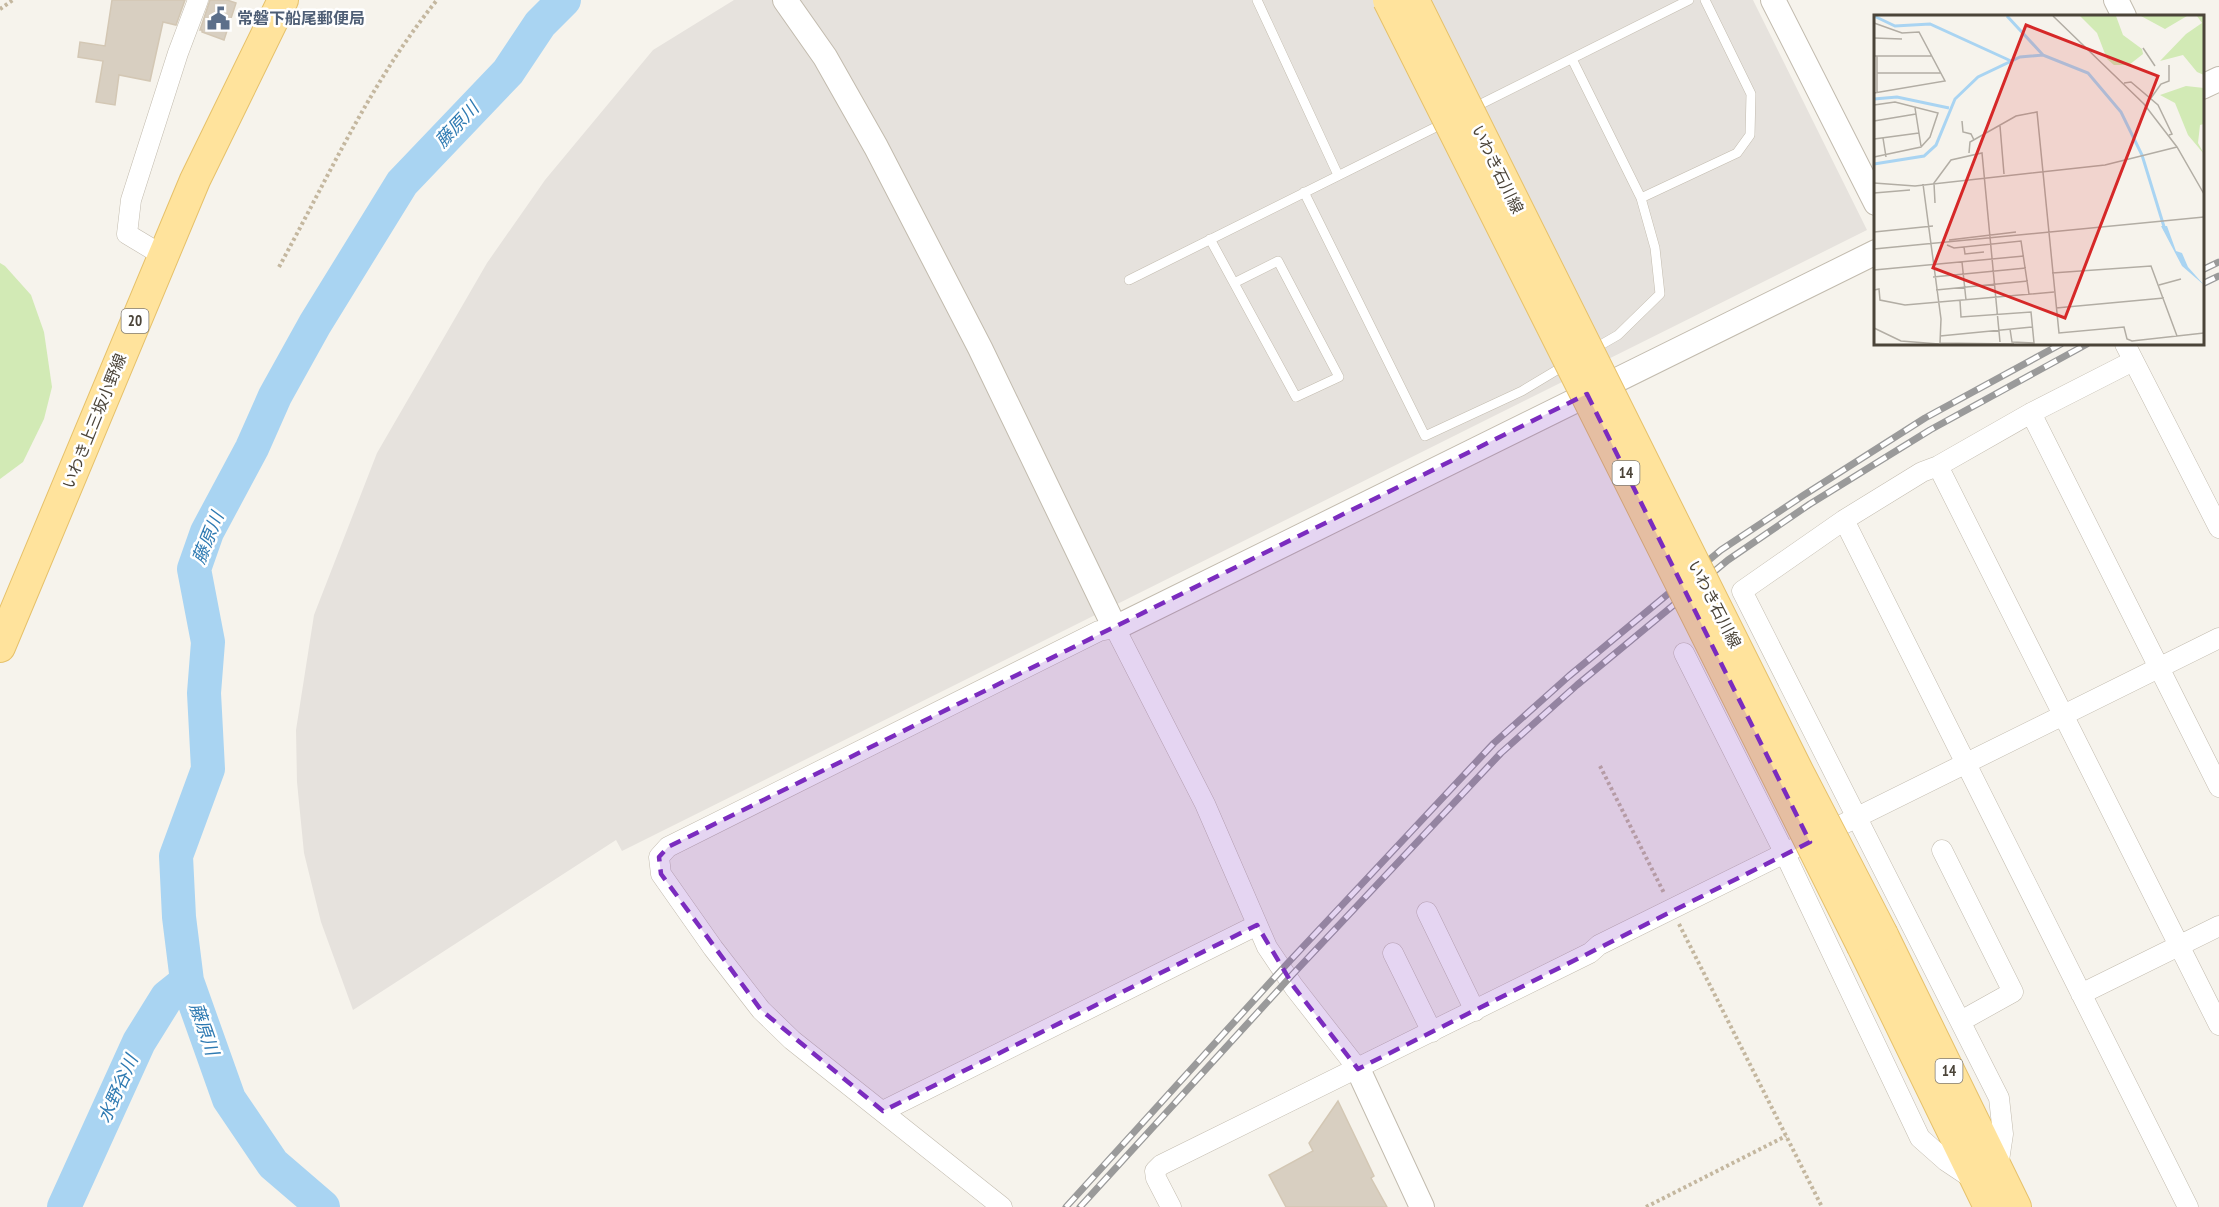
<svg xmlns="http://www.w3.org/2000/svg" width="2219" height="1207" font-family="'PT Sans Narrow','Noto Sans JP',sans-serif">
	<rect width="100%" height="100%" fill="#f6f3ec"/>
	<path fill="#e6e2dd" d="M734,0H1753L1867,230L622,851L616,840L353,1010L321,922L304,853L297,782L296,730L314,615L377,453L487,263L545,180L653,50Z"/>
	<path fill="#d2eab5" d="M0,263L5,266L31,295L44,332L52,387L44,419L23,462L0,479Z"/>
	<g fill="none" stroke-linecap="round" stroke-linejoin="round">
		<path stroke="#a9d4f2" stroke-width="34" d="M64,1207L139,1042L167,997L187,981
			M323,1207L273,1164L229,1099L187,981L179,917L176,856L208,769L204,693L208,642L194,569L207,532L252,448L275,396L315,324L402,183L508,72L540,24L564,0"/>
	</g>
	<path fill="#d8cfc1" stroke="#d3c7b4" stroke-width="1.5" d="M112,0H185L176,25L163,22L150,81L119,75L115,105L96,102L103,61L78,57L80,42L105,46Z
		M210,0H227L236,3L224,40L202,32V30H200Z
		M1338,1101L1374,1176L1371,1178L1387,1207H1286L1269,1175L1313,1151L1309,1143Z"/>
	<g fill="none" stroke-linecap="round" stroke-linejoin="round">
		<defs>
			<path id="service" d="M1257,0L1338,175
				M1572,59L1641,198L1655,248L1660,294L1618,335L1592,350
				M1471,109L1689,0
				M1304,192L1425,436L1522,391L1567,364
				M1641,198L1737,153L1750,135L1751,94L1705,0
				M1210,239L1296,397L1339,377L1278,261L1234,283
				M1129,280L1446,122"/>
			<path id="minor" d="M162,255L127,234L131,200L178,53L198,0
				M2125,344L2219,528
				M2031,413L2219,787
				M1938,466L2219,1025
				M1844,520L2188,1207
				M1684,653L1785,854L1920,1138L1946,1161L1973,1179
				M1942,850L2013,992L1961,1021
				M1427,912L1475,1011
				M1393,953L1432,1032
				M2081,994L2219,926
				M883,1111L1257,925
				M1998,1167L2003,1134L1999,1098L1742,591L1844,520L1922,472L1938,466L2031,413L2133,361
				M1002,1207L792,1040L761,1010L713,948L661,874L659,857L668,847L1099,631L1115,628L1205,804L1267,947L1294,987L1358,1069
				M1171,1207L1156,1178L1155,1171L1161,1165L1590,953L1599,945L2219,638"/>
			<path id="tertiary" d="M785,0L825,57L876,147L980,348L1115,628L1876,252
				M1773,0L1876,203
				M2116,0L2124,16
				M2202,87L2219,79
				M1358,1069L1422,1207"/>
			<path id="primary" d="M0,647L195,180L283,0
				M1883,935L2016,1207
				M1862,946L1989,1207"/>
		</defs>
		<use href="#service" stroke="#c2bbae" stroke-width="10"/>
		<use href="#minor" stroke="#c2bbae" stroke-width="21"/>
		<use href="#tertiary" stroke="#c2bbae" stroke-width="26"/>
		<use href="#primary" stroke="#e6c16a" stroke-width="32"/>
		<path stroke="#c4b79f" stroke-width="4" stroke-dasharray="3 3" stroke-linecap="butt" d="M0,9L13,0
			M279,267C329,176 371,81 437,0
			M1600,766L1664,893
			M1679,924L1822,1207
			M1646,1207L1786,1136"/>
		<use href="#service" stroke="#fff" stroke-width="9"/>
		<use href="#minor" stroke="#fff" stroke-width="20"/>
		<use href="#tertiary" stroke="#fff" stroke-width="24"/>
		<use href="#primary" stroke="#ffe39c" stroke-width="30"/>
		<defs>
			<path id="rail" d="M2202,270L2219,262
				M2202,284L2219,276
				M1066,1207L1285,966L1494,743L1569,676L1721,550L1804,495L1925,418L2061,344
				M1080,1207L1292,975L1501,753L1577,685L1728,560L1810,504L1930,430L2087,344"/>
		</defs>
		<use href="#rail" stroke="#9a9a9a" stroke-width="7"/>
		<use href="#rail" stroke="#fff" stroke-width="4.5" stroke-dasharray="14" stroke-linecap="butt"/>
		<defs>
			<path id="primary-bridge" d="M1388,0L1862,946
				M1414,0L1797,769L1883,935"/>
		</defs>
		<use href="#primary-bridge" stroke="#e6c16a" stroke-width="32" stroke-linecap="butt"/>
		<use href="#primary-bridge" stroke="#ffe39c" stroke-width="30"/>
	</g>
	<path fill="#7b2cbf" fill-opacity="0.2" stroke="#7b2cbf" stroke-width="4.5" stroke-dasharray="12 8" stroke-linejoin="round" d="M1587,394L1810,842L1358,1069L1294,987L1257,925L883,1111L761,1010L661,874L659,857L668,847Z"/>
	<defs>
		<symbol id="civic-bare" viewBox="-9 -9 18 18"><path d="M-.6-6.5H3V-4.5H.6V-3L4-1V1h2V6H-6V1h2V-1L-.6-3ZM-1.2 2.5V6h2.4V2.5Z" fill="#5c6f8a" stroke="#fff" stroke-width="2.5" paint-order="stroke"/></symbol>
	</defs>
	<g fill-rule="evenodd">
		<use href="#civic-bare" x="202" y="2" width="33" height="33"/>
	</g>
	<g text-anchor="middle" stroke-width="5" stroke-linejoin="round" paint-order="stroke">
		<g fill="#fff" stroke="#817c74" stroke-width="1.5">
			<rect x="121.5" y="309" width="27" height="24" rx="4.5"/>
			<rect x="1612.5" y="461" width="27" height="24" rx="4.5"/>
			<rect x="1935.5" y="1059" width="27" height="24" rx="4.5"/>
		</g>
		<g font-size="15" font-weight="bold" fill="#4b4439">
			<text x="135" y="326">20</text>
			<text x="1626" y="478">14</text>
			<text x="1949" y="1076">14</text>
		</g>
		<g font-size="16" font-weight="bold" fill="#4e5e75" stroke="#fff" text-anchor="start">
			<text x="237" y="24">常磐下船尾郵便局</text>
		</g>
		<g font-size="16" fill="#4b4439" stroke="#fff">
			<text transform="translate(1498 169) rotate(64)" y="6">いわき石川線</text>
			<text transform="translate(94 421) rotate(-68)" y="6">いわき上三坂小野線</text>
			<text transform="translate(1715 604) rotate(63)" y="6">いわき石川線</text>
		</g>
		<g font-size="18" font-style="italic" fill="#2e7ab2" stroke="#fff">
			<text transform="translate(457 125) rotate(-47)" y="6">藤原川</text>
			<text transform="translate(208 538) rotate(-68)" y="6">藤原川</text>
			<text transform="translate(204 1029) rotate(71)" y="6">藤原川</text>
			<text transform="translate(118 1089) rotate(-66)" y="6">水野谷川</text>
		</g>
	</g>
	<g transform="translate(1874 15)">
		<rect width="330" height="330" fill="#f6f3ec"/>
		<path d="M206,1H242L249,20L268,34L269,39L255,50H240L233,44L223,18ZM267,1H313L291,14ZM323,1H330V60L323,57L309,40L286,46L312,19L328,8ZM312,71L330,73V109L326,110L324,128L330,139L314,120L301,88L286,80Z" fill="#d2eab5"/>
		<path d="M287,211H293L302,236L308,238L314,252L330,270L308,251Z" fill="#a9d4f2"/>
		<path fill="none" stroke="#a9d4f2" stroke-width="3" d="M0,1L21,11L56,9L137,46M133,1L169,40M0,84L23,82L75,93M0,149L50,141L62,130L81,84L104,62L146,42L169,40L214,58L247,97L268,140L291,215"/>
		<path fill="none" stroke="#b2ada4" stroke-width="1.5" d="M179,1L270,89L303,132L330,179M0,8L28,18L45,17L71,66L0,78M0,23L28,24M269,33L281,51M0,41H58M3,58H67M250,68L257,67L284,90L298,119L295,120M3,78V41M277,83L287,69L295,66V50M0,90L21,87L64,98L56,122L47,132L0,142M41,93L47,131M0,106L42,99M88,106L89,117L97,119L100,125M126,111L130,159M9,123L12,142M0,124L45,118M95,138L96,127L142,101L163,97L185,318L250,312L253,324L258,326L330,318M0,168L41,171L231,150L303,132M49,169L67,304L66,328L140,329M0,178L36,175M61,188L60,168L77,145L108,138L126,327M0,217L59,211M75,225L142,217M73,230L80,233L147,226L155,279M90,232L91,239L110,237M0,234L330,202M88,247L92,285M0,255L150,241M178,258L277,251L303,321M59,262L152,253M285,270L307,264M0,275L5,274L6,285L31,290L180,277M62,275L154,266M86,286L87,302L157,297L160,328L138,327L136,314M182,293L290,283M0,313L27,326L65,329M66,321L158,312"/>
		<path fill="#d62828" fill-opacity="0.15" stroke="#d62828" stroke-width="3" d="M152,10L284,61L191,303L59,253Z"/>
		<rect width="330" height="330" fill="none" stroke="#4b4439" stroke-width="3"/>
	</g>
</svg>
